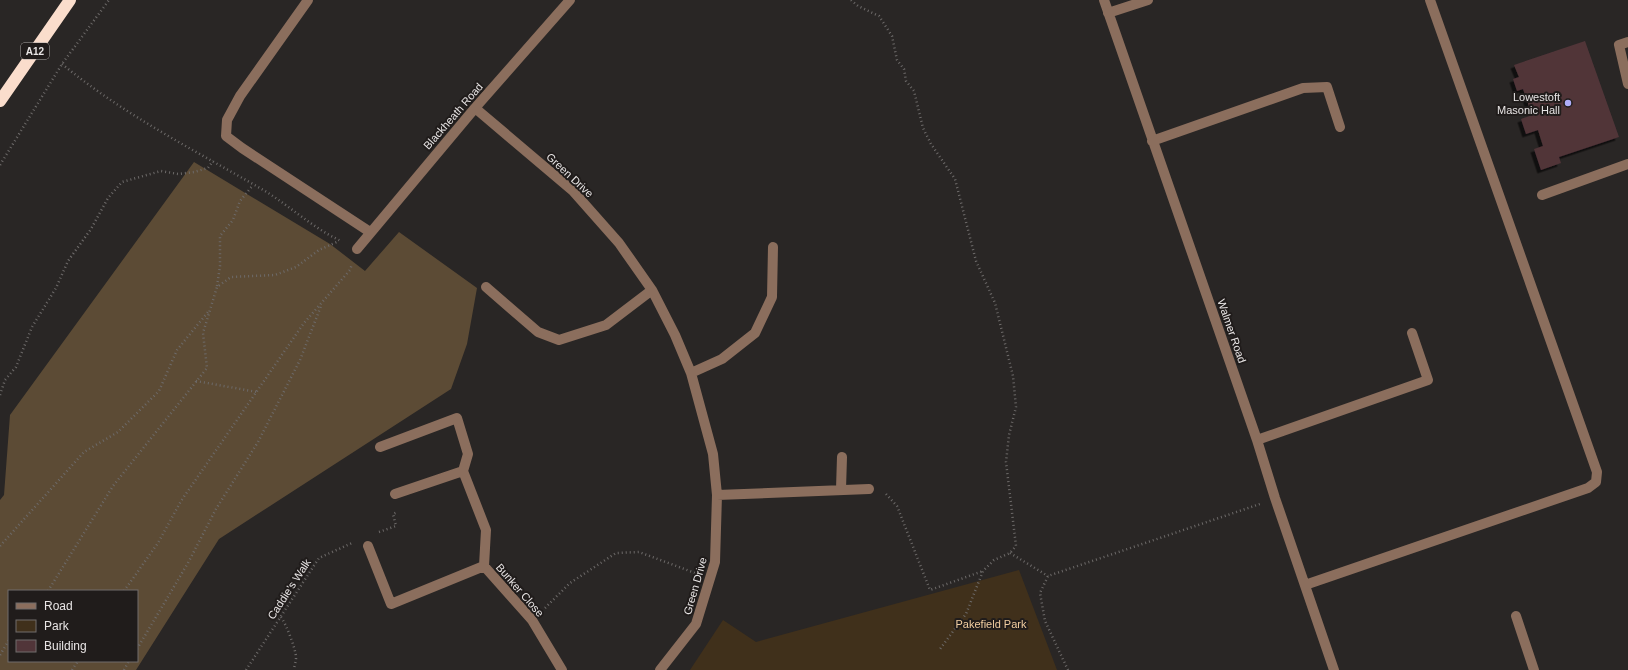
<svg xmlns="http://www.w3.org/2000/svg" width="1628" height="670" font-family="Helvetica,sans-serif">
	<defs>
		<filter id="shadow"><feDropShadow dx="-3.5" dy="3.5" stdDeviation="0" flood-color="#0009"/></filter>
	</defs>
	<rect width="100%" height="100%" fill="#292625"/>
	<path fill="#40301b" d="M1019,570L1057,670H690L723,620L756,642Z"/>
	<path fill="#5c4b35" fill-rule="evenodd" d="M194,162L330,244L365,271L399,232L477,288L467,344L451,389L219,539L136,670H0V500L4,495L10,415ZM9,591H137V661H9Z"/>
	<path fill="#513539" filter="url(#shadow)" d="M1585,41L1619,137L1559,157L1561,163L1541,170L1534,149L1543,146L1538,130L1526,134L1521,119L1532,115L1523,89L1517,91L1513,79L1519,77L1514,65Z"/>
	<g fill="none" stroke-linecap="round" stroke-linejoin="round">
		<path stroke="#6d6a69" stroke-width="2.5" stroke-dasharray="1 3" stroke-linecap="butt" d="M851,0L858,6L879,16L892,36L897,60L904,69L906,81L914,91L923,128L931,144L955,179L976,261L995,303L1013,376L1016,407L1009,435L1006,462L1016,546L1010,553L994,560L983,571L966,614L940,649
			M62,64C124,115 196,151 265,191C291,207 313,228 341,241
			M0,165L62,64L109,0
			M217,286L220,266V236L233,220L240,201L253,185
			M196,381L257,392
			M0,395L5,380L16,367L32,327L56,288L68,261L91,229L108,198L122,182L161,171L178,174L194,172L208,168L213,161
			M886,494L897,506L930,590L983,571
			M379,532L396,526L393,514L398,512
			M0,546L84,452L118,432L159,391L177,350L208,312
			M1010,553L1048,576
			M48,591L113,486L207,368L203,333L217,287L231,277L275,275L296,267L319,250L339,241
			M124,591L158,543L181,501L304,323L350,270L352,264
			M545,608L570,583L616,553L639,552L695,573
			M281,617C286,624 296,649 296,658C296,662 294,666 294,670
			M137,649L188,563L216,509L258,442L300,360L321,306
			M0,655L9,640
			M72,670L78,661
			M124,670L129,661
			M246,670L319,558L352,543
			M1068,670L1045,621L1040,593L1048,576L1260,504"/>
		<path stroke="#8b6e5d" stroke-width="10" d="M308,0L240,96L227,120L226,136L242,148L370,232
			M1104,0L1257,440L1275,498L1334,670
			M1108,13L1148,0
			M1628,42L1619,45L1628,84
			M475,108L573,191L619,243L652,290L675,335L691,373L713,454L717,495L715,562L696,624L660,670
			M1152,141L1303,88L1327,87L1340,127
			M1542,195L1628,164
			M357,249L475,108L570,0
			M486,287L538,332L559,340L606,325L652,290
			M691,373L722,359L755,333L772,297L773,247
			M1257,440L1428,380L1412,333
			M380,447L457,418L468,454L463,471
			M841,489L842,457
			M395,494L463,471L486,530L484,566
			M717,495L869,489
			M368,546L391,604L484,566
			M484,566L532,620L562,670
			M1305,585L1588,488L1596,482L1597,472L1430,0
			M1516,616L1534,670"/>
		<path stroke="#faddcc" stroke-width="12" d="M0,101L70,0"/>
	</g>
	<circle fill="#b0aefa" stroke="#201c1b" stroke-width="1.5" cx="1568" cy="103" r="4"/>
	<g text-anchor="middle" stroke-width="4" stroke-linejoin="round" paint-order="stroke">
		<rect fill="#201c1b" stroke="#aca9a8" stroke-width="1" x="21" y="43" width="28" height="16" rx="3"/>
		<g font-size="10" font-weight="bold" fill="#e8e5e5">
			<text x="35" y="55">A12</text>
		</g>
		<g font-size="11" fill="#e8e5e5" stroke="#201c1b" text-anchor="end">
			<text x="1560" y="101">Lowestoft<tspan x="1560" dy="13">Masonic Hall</tspan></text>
		</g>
		<g font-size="11" fill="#e8e5e5" stroke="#201c1b">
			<text transform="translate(453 116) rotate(-49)" y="4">Blackheath Road</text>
			<text transform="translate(570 175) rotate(43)" y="4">Green Drive</text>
			<text transform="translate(1232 331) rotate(71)" y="4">Walmer Road</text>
			<text transform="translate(695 586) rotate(-74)" y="4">Green Drive</text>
			<text transform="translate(289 589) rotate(-57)" y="4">Caddie's Walk</text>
			<text transform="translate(520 590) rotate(49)" y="4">Bunker Close</text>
		</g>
		<g font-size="11" fill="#f1cda0" stroke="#201c1b">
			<text x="991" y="628">Pakefield Park</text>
		</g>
	</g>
	<rect x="8" y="590" width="130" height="72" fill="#201c1b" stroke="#706c6c"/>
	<rect x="16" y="603" width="20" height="6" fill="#8b6e5d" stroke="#706c6c"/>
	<text x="44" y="610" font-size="12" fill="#e8e5e5">Road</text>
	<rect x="16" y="620" width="20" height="12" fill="#40301b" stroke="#706c6c"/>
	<text x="44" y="630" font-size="12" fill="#e8e5e5">Park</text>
	<rect x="16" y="640" width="20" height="12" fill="#513539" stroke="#706c6c"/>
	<text x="44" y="650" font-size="12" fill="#e8e5e5">Building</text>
</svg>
